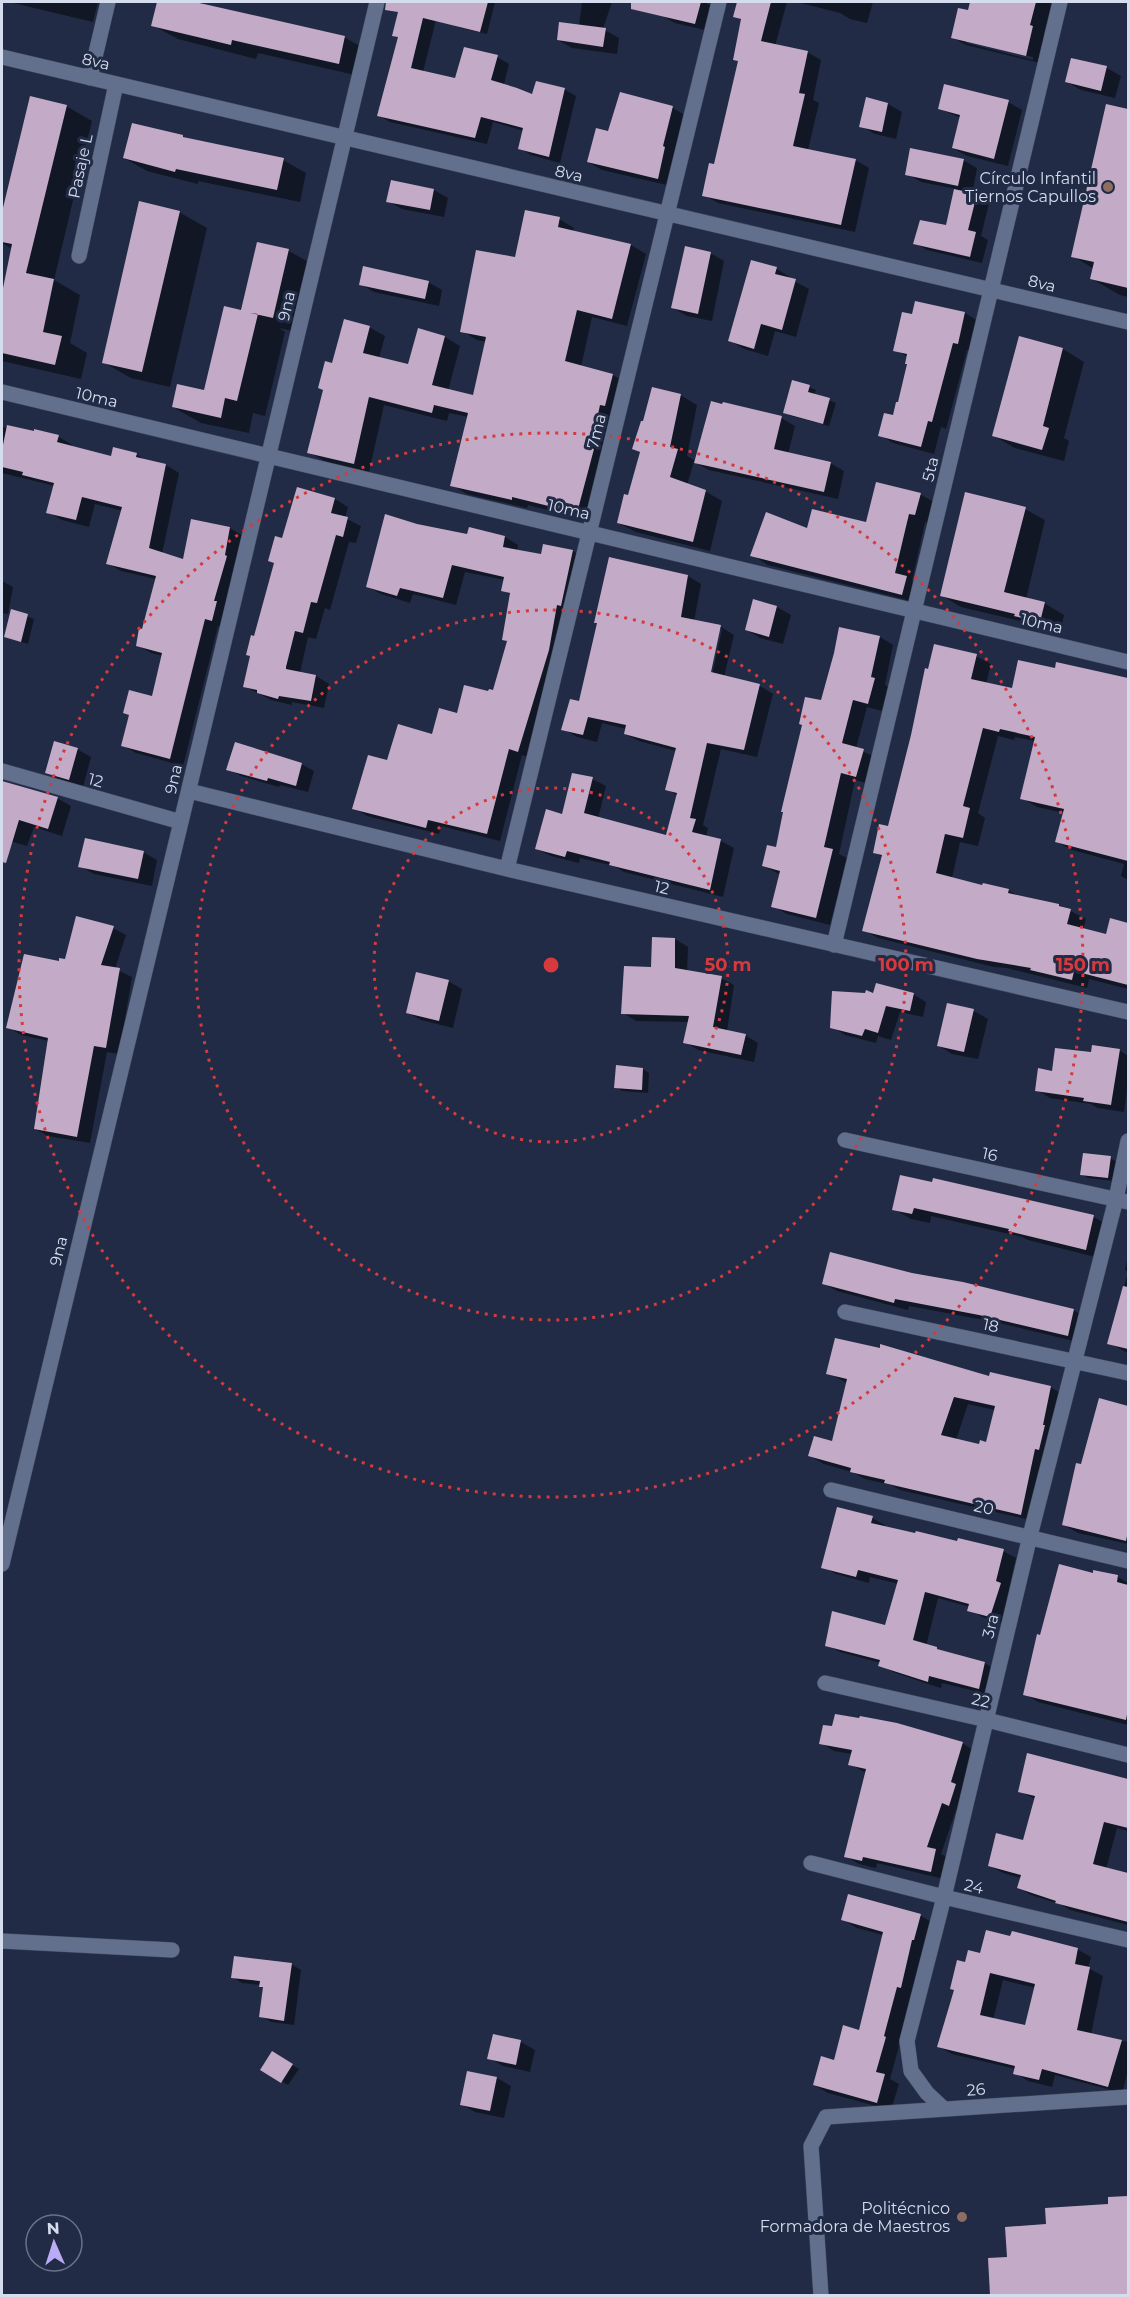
<svg xmlns="http://www.w3.org/2000/svg" width="1130" height="2297" font-family="Montserrat,sans-serif">
	<rect width="100%" height="100%" fill="#212b45"/>
	<path fill="#0007" fill-rule="evenodd" d="M9,2H98L93,22Z
		M158,2H204L203,5L344,37L370,52L364,77L258,53L256,59L178,39L152,25Z
		M408,2L426,6L438,12L423,72L456,80L497,57L509,64L503,88L533,97L564,89L576,96L560,163L531,155L520,148L524,131L493,122L487,144L390,122L378,115L399,38L394,35L404,17Z
		M460,2H495L487,34L461,28L455,25Z
		M582,2H612L603,29L619,38L617,54L572,48L558,40L579,26Z
		M664,2H704L715,8L709,31L675,23L661,15Z
		M739,2H787L775,46L807,52L821,60L813,100L819,103L808,150L855,160L869,168L855,232L718,203L704,195L715,166L739,61L743,21L735,16Z
		M797,2H873L867,23L850,19L840,13Z
		M972,2H1052L1044,34L1047,36L1040,63L966,45L952,37L969,12ZM966,40L1033,57V60L966,43Z
		M1072,59L1107,68L1121,76L1115,98L1081,90L1067,82Z
		M621,94L673,108L686,116L671,186L602,170L588,162L609,133Z
		M31,98L66,106L92,121L54,280L80,295L70,343L87,353L81,379L2,361V301L12,249L2,243V219Z
		M867,99L888,104L902,112L896,139L875,134L861,126Z
		M1008,102L1022,110L1008,166L967,156L953,148L961,118L940,109Z
		M1107,105L1128,110V297L1120,295L1092,279L1094,269L1073,256Z
		M183,136L189,140L283,160L306,173L300,202L198,181V184L147,171L124,158Z
		M963,160L977,168L972,195L989,203L981,236L988,240L982,263L927,250L915,243L947,226L956,189L921,182L907,174Z
		M392,182L434,190L448,198L444,217L402,209L388,201Z
		M179,212L207,228L170,387L131,378L103,362Z
		M559,219L574,228L573,232L631,245L646,254L627,326L592,317L581,367L613,375L628,384L592,521L528,505L527,508L467,494L452,485L469,417L449,413L447,421L384,405L369,472L324,461L309,452L333,365L369,327L385,336L379,358L409,366L419,330L445,337L460,346L448,391L474,397L487,342L477,340L462,331L516,259Z
		M259,244L289,251L317,267L301,333L279,328L285,332L265,416L253,413L249,433L201,423L173,407L205,392L242,312Z
		M710,253L724,261L712,321L687,316L673,308Z
		M752,262L777,269L790,277V279L809,289L796,337L775,331L768,356L744,349L730,341Z
		M428,282L442,290L439,306L374,292L360,284Z
		M965,313L978,321L971,351L967,350L946,429L941,427L934,454L893,443L880,435L894,417L909,364L908,357L895,350L913,316Z
		M1020,338L1063,349L1084,362L1064,438L1069,441L1064,461L1015,448L994,436Z
		M809,387L816,390L814,395L836,403L829,426L791,416L784,412Z
		M680,395L697,405L687,456L696,461L781,418L795,426L788,454L830,463L844,471L838,499L709,470L694,462L687,485L705,491L722,501L710,551L636,532L618,523L630,497L641,453L634,449Z
		M2,427L35,433V431L59,437L72,445L71,447L112,457L136,454L147,461L166,465L179,473L162,554L185,561L230,528L243,536L226,628L218,626L183,766L136,753L122,745L131,716L124,712L153,698L163,656L151,653L137,645L144,631L156,579L121,571L107,563L123,511L95,504L89,527L62,520L48,512L55,486L2,473V478Z
		M298,489L335,499L348,507L345,518L361,526L356,543L349,542L330,610L325,608L316,639L308,637L300,673L316,676L329,684L324,708L292,702V705L271,700L244,686L255,638Z
		M920,494L937,504L932,524L925,522L912,581L923,587L919,603L768,565L752,555L808,530L867,523Z
		M1025,509L1045,520L1026,599L1044,603L1064,615L1060,633L1036,627L1029,623L961,607L941,595Z
		M417,526L468,536L470,529L505,537L518,545L517,551L542,556L544,546L573,551L586,559L531,758L522,755L500,841L441,826L439,834L367,816L354,808L388,762L433,736L458,715L489,693L494,692L508,642L503,639L511,595L503,590L505,580L465,572L456,605L413,594L410,603L381,594L368,587Z
		M688,576L701,584L694,621L721,627L734,635L724,677L760,686L773,694L757,757L721,749L703,825L708,828L706,837L721,841L734,848L723,897L624,872L614,866L580,858L579,863L551,856L537,849L592,779L606,786L598,819L667,836L678,796L667,789L676,751L639,741L625,734L626,729L602,723L597,742L577,737L563,729L580,703ZM719,629H722L711,680L708,679Z
		M2,581L13,587L8,614L2,613Z
		M777,607L791,615L783,644L760,638L747,630Z
		M12,611L34,619L28,644L6,637Z
		M880,637L893,645L885,685L889,687L882,711L867,707L856,748L877,758L870,784L855,780L839,854L847,858L830,925L787,914L773,906L781,875L763,866L777,849L822,702Z
		M976,656L991,664L986,684L1013,690L1118,692L1128,694V880L1121,876L1124,864L1072,850L1057,842L1064,813L1037,807L1022,798L1035,741L1015,737L1014,740L998,736L978,813L985,818L978,846L960,842L952,878L983,887L1008,890L1020,897L1059,905L1086,919L1083,930L1107,935L1111,920L1128,925V989L1089,979L1087,988L1007,968L994,967L878,938L864,930L883,857L875,852Z
		M77,749L91,757L83,787L60,780L46,772Z
		M301,764L314,771L308,792L280,785L279,787L241,776L228,769Z
		M2,782L57,798L71,806L62,836L34,827L27,846L10,841L4,858H2Z
		M143,852L157,860L152,886L94,874L80,866Z
		M77,918L113,928L126,935L115,969L132,977L119,1054L107,1052L90,1143L48,1136L35,1129L49,1041L21,1035L8,1027L60,963L66,961Z
		M653,939H675L688,947L687,972L721,978L734,985L727,1031L745,1035L758,1043L754,1062L698,1050L685,1042L689,1022L636,1021L623,1013L652,969Z
		M448,981L462,989L453,1028L421,1020L407,1012Z
		M866,994H913L926,1002L923,1017L900,1012L891,1040L878,1036L876,1043L845,1035L832,1027Z
		M948,1005L974,1011L988,1019L978,1059L952,1054L939,1046Z
		M1119,1050L1128,1056V1083L1124,1112L1098,1108L1091,1104L1050,1098L1037,1090L1054,1072L1092,1053Z
		M643,1069L649,1073L648,1093L622,1091L616,1087Z
		M1110,1158L1117,1162L1114,1181L1088,1178L1081,1174Z
		M934,1180L1094,1217L1111,1227L1103,1259L1028,1240L1022,1237L931,1216L930,1223L911,1219L894,1209L933,1184Z
		M1128,1256V1353L1109,1343L1128,1272L1125,1270Z
		M912,1274L1073,1310L1087,1318L1082,1343L995,1322L909,1306L908,1310L837,1291L823,1283Z
		M828,1373L1050,1387L1064,1395L1034,1521L900,1490L891,1485L865,1479L852,1472L824,1464L810,1456L833,1443L847,1383ZM968,1404L995,1410L987,1444L980,1446L956,1440Z
		M1126,1407L1128,1408V1544L1078,1533L1064,1525L1082,1466Z
		M872,1518L885,1525L884,1528L1003,1551L1016,1558L1009,1589L1013,1592L1003,1624L982,1617L969,1610L970,1607L938,1598L926,1646L985,1663L997,1671L991,1695L942,1683L941,1688L925,1683L893,1672L880,1665L881,1663L840,1652L827,1645L886,1627L899,1584L870,1577L869,1583L836,1574L823,1567Z
		M1094,1575L1118,1577L1128,1583V1725L1038,1702L1025,1694L1041,1636Z
		M821,1743H962L975,1751L963,1812L956,1810L941,1854L949,1858L944,1879L877,1863L876,1868L859,1864L845,1856L866,1773L850,1764L852,1754L834,1751Z
		M1028,1755L1128,1780V1831L1117,1828L1106,1869L1128,1875V1925L1070,1910L1060,1904L1031,1895L1018,1888L1021,1878L1003,1873L990,1866L1024,1841L1035,1799L1019,1791Z
		M850,1896L921,1916L935,1924L915,1995L911,1994L898,2045L899,2046L890,2079L899,2084L891,2110L828,2093L814,2085L860,2031L883,1935L857,1928L843,1920Z
		M1077,1949L1091,1957L1088,1968L1103,1976L1091,2034L1128,2042V2071L1122,2093L1055,2075L1052,2087L1028,2081L1015,2073L1016,2069L952,2054L939,2047L966,1964L981,1955ZM1003,1980L1036,1988L1026,2027L993,2020Z
		M291,1964L301,1970L294,2025L271,2022L261,2016L265,1988L261,1985L242,1983L232,1977Z
		M521,2042L535,2050L530,2072L503,2066L489,2058Z
		M272,2053L299,2069L288,2085L262,2069Z
		M468,2072L497,2078L511,2086L504,2118L475,2112L461,2104Z
		M1128,2198V2296H992L989,2259L1009,2258L1048,2226L1109,2205V2199Z"/>
	<path fill="#c3aac7" fill-rule="evenodd" d="M157,2H195L345,36L339,64L232,40L231,45L151,26Z
		M386,2H488L480,32L423,18L411,68L455,78L464,47L498,55L491,80L517,88L532,94L536,81L565,88L549,157L518,149L523,128L481,117L475,138L377,116L398,37L392,36L398,12L385,10Z
		M631,2H701L695,24L631,9Z
		M737,2H771L761,41L808,51L799,93L805,94L793,146L856,159L841,225L702,196L709,163L714,164L738,61L733,60L741,19L733,17Z
		M970,2H1036L1030,25L1033,26L1026,56L951,38L958,8L968,10Z
		M559,22L606,28L603,47L557,40Z
		M1071,58L1107,66L1101,91L1065,82Z
		M944,84L1009,100L994,159L952,148L960,115L938,109Z
		M620,92L673,106L663,146L665,147L658,179L587,162L596,128L608,131Z
		M30,96L67,105L26,273L54,279L43,332L62,336L55,365L2,353V293L12,244L2,242V212Z
		M866,97L888,103L882,132L859,127Z
		M1106,104L1128,109V288L1090,279L1094,262L1071,257Z
		M132,123L183,135V137L284,158L277,190L176,169L175,172L123,158Z
		M910,148L964,159L958,186L905,175Z
		M391,180L434,189L430,210L386,202Z
		M954,189L977,194L968,230L976,232L970,257L913,244L920,220L946,225Z
		M139,201L180,211L142,372L102,363Z
		M525,210L560,217L558,227L631,244L612,319L577,310L565,361L613,374L605,406L600,405L591,448L594,449L577,513L512,497V500L450,486L468,413L434,405L432,413L369,397L354,464L307,453L323,390L318,388L325,361L332,363L344,319L370,326L363,353L408,364L418,328L445,336L432,385L473,395L486,337L460,332L476,250L515,257Z
		M257,242L289,249L273,318L250,313L258,314L237,401L225,398L221,418L172,407L177,384L204,390L224,306L241,310Z
		M685,246L711,252L698,314L671,308Z
		M751,260L777,267L775,274L796,279L782,330L761,324L754,349L728,341Z
		M363,266L429,281L425,299L359,285Z
		M915,301L965,312L958,344L953,343L932,422L928,421L921,447L878,436L884,413L893,415L896,402H898L907,364H905L907,354L893,351L902,312L912,314Z
		M1019,336L1063,348L1043,426L1049,428L1042,450L992,436Z
		M792,380L810,385L808,392L830,398L823,424L783,413Z
		M652,387L681,394L670,447L678,449L670,477L706,490L693,542L617,523L624,494L628,495L640,452L632,449L641,421H643Z
		M711,401L722,404L723,402L782,416L774,449L831,462L824,492L694,463Z
		M7,425L34,431V429L59,435L57,442L111,456L113,447L137,453L136,457L166,464L149,548L183,559L191,519L230,527L225,555L227,556L214,601H217L212,621L205,619L170,759L121,746L129,715L123,713L129,690L152,696L162,653L136,646L139,628L142,629L156,576L106,564L122,507L82,497L76,520L46,513L54,483L22,475L23,472L2,467V450Z
		M876,482L921,493L915,515L909,514L895,573L907,576L902,595L750,556L766,512L807,528L812,509L866,522Z
		M297,487L335,498L331,513L348,517L343,537L336,535L317,603L311,602L303,633L295,631L286,667V669L316,675L311,701L279,696L278,699L257,693V690L243,687L250,656L246,655L251,635L254,636L274,563L268,561L275,536L282,538Z
		M965,492L1026,507L1004,592L1045,602L1040,622L1014,616L1015,614L940,596Z
		M385,514L417,524L467,534L469,527L505,536L503,547L541,554L543,544L573,550L561,606L557,605L549,650L518,752L509,749L487,834L428,820L426,828L352,809L368,755L387,760L398,724L432,734L439,708L457,713L464,685L488,691L489,689L493,690L507,641L502,640L510,593L501,591L504,577L452,565L443,598L400,588L397,596L366,587Z
		M609,557L688,575L681,617L721,625L711,672L760,684L744,750L707,743L690,818L696,819L692,832L721,839L710,890L609,865L610,862L567,851L565,857L535,849L546,809L562,814L572,773L593,777L584,813L666,835L677,793L665,790L676,748L624,734L626,725L588,717L583,735L561,730L570,699L579,701L597,623H594Z
		M753,599L777,606L769,637L745,630Z
		M11,609L28,614L21,642L4,637Z
		M839,627L880,636L871,677L875,678L868,704L853,700L842,743L864,749L856,777L841,773L824,847L833,849L816,918L771,907L780,871L762,866L767,845L776,847L783,812H781L802,725L799,724L805,697L821,700L834,653Z
		M934,644L977,654L971,679L1012,688L1018,660L1055,668L1056,662L1128,678V861L1055,842L1064,809L1020,799L1035,737L1000,729L999,732L983,728L963,806L970,808L963,838L945,834L936,873L982,885L983,883L1009,889L1008,893L1059,904V906L1071,909L1067,924L1106,934L1110,918L1128,923V985L1074,971L1072,980L1030,970L1031,968L977,959L862,931L882,855L873,853L879,824L888,826L911,735L925,668L928,669Z
		M54,741L78,748L69,780L45,773Z
		M235,742L302,763L296,786L268,778L267,781L226,770Z
		M2,781L58,797L48,829L19,820L6,863L2,862Z
		M85,838L144,851L138,879L78,867Z
		M76,916L114,926L101,965L120,968L106,1048L94,1046L77,1137L34,1129L48,1038L6,1028L24,954L59,961V958L65,959Z
		M652,937L675,938V968L722,976L713,1027L746,1034L741,1055L683,1043L689,1016L621,1014L624,966L651,967Z
		M416,972L449,980L439,1021L406,1013Z
		M876,983L914,993L910,1011L886,1006L878,1033L865,1029L862,1036L830,1028L832,991L865,993L866,990L873,993Z
		M947,1003L974,1009L964,1052L937,1046Z
		M1092,1045L1120,1049L1111,1105L1083,1101L1084,1098L1035,1091L1038,1068L1052,1071L1055,1048L1091,1052Z
		M616,1065L643,1068L642,1090L614,1088Z
		M1083,1153L1111,1156L1108,1178L1080,1175Z
		M900,1175L932,1182L933,1178L1094,1215L1086,1250L1008,1231L1009,1229L914,1208L912,1214L892,1210Z
		M830,1252L912,1273L963,1282L1074,1309L1068,1336L979,1315L895,1299L894,1303L822,1284Z
		M1123,1286L1128,1287V1349L1107,1344Z
		M835,1338L880,1348V1344L989,1376L990,1372L1051,1386L1043,1425H1045L1039,1450L1035,1449L1021,1515L884,1483L885,1480L850,1472L851,1468L808,1456L814,1436L832,1441L847,1379L826,1374ZM954,1397L995,1406L986,1442L980,1440L979,1444L941,1435Z
		M1099,1398L1128,1406V1531L1126,1541L1062,1525L1076,1463L1081,1464Z
		M837,1507L873,1516L871,1523L915,1533L916,1531L957,1541L958,1538L1004,1549L996,1581L1001,1583L990,1617L967,1611L969,1604L925,1592L913,1640L937,1647V1649L985,1662L979,1689L929,1676L928,1682L878,1666L880,1660L825,1646L832,1611L885,1625L898,1580L858,1570L856,1577L821,1568Z
		M1059,1564L1093,1573V1570L1118,1575L1117,1582L1128,1585V1709L1126,1720L1023,1695L1037,1634L1040,1635Z
		M835,1714L859,1718L860,1716L897,1723L963,1742L951,1782L956,1784L949,1806L942,1803L927,1847L936,1849L931,1872L863,1857L862,1861L844,1857L866,1769L848,1765L852,1750L819,1744L823,1725L832,1726Z
		M1027,1753L1128,1779V1828L1104,1822L1093,1864L1128,1873V1922L1055,1903L1056,1901L1017,1888L1021,1875L988,1866L996,1833L1023,1840L1035,1796L1018,1792Z
		M848,1894L921,1914L914,1940H912L901,1988L897,1987L884,2036L886,2037L876,2072L885,2074L877,2103L813,2085L821,2056L834,2060L843,2025L859,2030L883,1932L841,1920Z
		M986,1930L1010,1936L1012,1931L1078,1948L1075,1964L1090,1967L1077,2030L1122,2040L1108,2087L1042,2069L1039,2080L1013,2074L1015,2066L937,2047L954,1990L950,1989L957,1960L965,1962L968,1950L980,1953ZM990,1973L1035,1984L1025,2025L980,2015Z
		M234,1956L292,1963L284,2021L259,2017L263,1987H259L260,1981L231,1978Z
		M493,2034L521,2040L516,2065L487,2059Z
		M272,2051L293,2064L281,2083L260,2070Z
		M467,2071L497,2077L490,2111L460,2105Z
		M1128,2196V2295H990L988,2258L1007,2257L1005,2227L1046,2224L1045,2208L1108,2204V2197Z"/>
	<g fill="none" stroke-linecap="round" stroke-linejoin="round">
		<defs>
			<path id="minor" d="M2,57L1128,322
				M90,78L108,2
				M79,256L116,84
				M2,392L1128,662
				M2,771L181,822
				M189,791L507,869L1128,1012
				M507,869L719,2
				M834,945L1060,2
				M845,1140L1128,1202
				M845,1312L1128,1373
				M831,1490L1128,1561
				M2,1564L181,822L377,2
				M825,1683L987,1720L1128,1755
				M811,1863L944,1897L1128,1940
				M2,1941L172,1950
				M944,2109L927,2093L911,2071L907,2041L944,1897L1030,1536L1116,1199L1128,1141
				M821,2296L811,2146L826,2117L1128,2097"/>
		</defs>
		<use href="#minor" stroke="#3f475d" stroke-width="16"/>
		<use href="#minor" stroke="#626f8d" stroke-width="15"/>
	</g>
	<g fill="none" stroke="#d63a3c" stroke-width="3" stroke-dasharray="3 6">
		<circle cx="551" cy="965" r="177"/>
		<circle cx="551" cy="965" r="355"/>
		<circle cx="551" cy="965" r="532"/>
	</g>
	<g fill="#8d6e63" stroke="#212b45" stroke-width="2">
		<circle cx="1108" cy="187" r="6"/>
		<circle cx="962" cy="2217" r="6"/>
	</g>
	<g text-anchor="middle" stroke-width="6" stroke-linejoin="round" paint-order="stroke">
		<g font-size="16" fill="#d4dced" stroke="#212b45">
			<text transform="translate(96 61) rotate(13)" y="6">8va</text>
			<text transform="translate(80 166) rotate(-78)" y="6">Pasaje L</text>
			<text transform="translate(569 173) rotate(13)" y="6">8va</text>
			<text transform="translate(1042 283) rotate(14)" y="6">8va</text>
			<text transform="translate(286 306) rotate(-77)" y="6">9na</text>
			<text transform="translate(97 397) rotate(13)" y="6">10ma</text>
			<text transform="translate(596 431) rotate(-76)" y="6">7ma</text>
			<text transform="translate(930 469) rotate(-77)" y="6">5ta</text>
			<text transform="translate(569 509) rotate(13)" y="6">10ma</text>
			<text transform="translate(1042 623) rotate(13)" y="6">10ma</text>
			<text transform="translate(173 779) rotate(-77)" y="6">9na</text>
			<text transform="translate(96 780) rotate(15)" y="6">12</text>
			<text transform="translate(662 887) rotate(13)" y="6">12</text>
			<text transform="translate(990 1154) rotate(12)" y="6">16</text>
			<text transform="translate(58 1251) rotate(-76)" y="6">9na</text>
			<text transform="translate(991 1325) rotate(12)" y="6">18</text>
			<text transform="translate(984 1507) rotate(13)" y="6">20</text>
			<text transform="translate(990 1626) rotate(-77)" y="6">3ra</text>
			<text transform="translate(981 1700) rotate(13)" y="6">22</text>
			<text transform="translate(974 1886) rotate(13)" y="6">24</text>
			<text transform="translate(976 2089) rotate(-4)" y="6">26</text>
		</g>
		<g font-size="16" fill="#d4dced" stroke="#212b45" text-anchor="end">
			<text x="1096" y="184">Círculo Infantil<tspan x="1096" dy="18">Tiernos Capullos</tspan></text>
			<text x="950" y="2214">Politécnico<tspan x="950" dy="18">Formadora de Maestros</tspan></text>
		</g>
	</g>
	<circle cx="551" cy="965" r="9" fill="#d63a3c" stroke="#212b45" stroke-width="3"/>
	<g font-size="18" text-anchor="middle" font-weight="bold" fill="#d63a3c" stroke="#212b45" stroke-width="6" stroke-linejoin="round" paint-order="stroke">
		<text x="728" y="971">50 m</text>
		<text x="906" y="971">100 m</text>
		<text x="1083" y="971">150 m</text>
	</g>
	<rect width="1130" height="2297" fill="none" stroke="#d4dced" stroke-width="6"/>
	<g transform="translate(54 2243) rotate(357)"><circle r="28" fill="#212b45" stroke="#697288" stroke-width="1.5"/>
	<path d="M0-4.5L10 22L0 15L-10 22Z" fill="#bbaaf6"/>
	<text y="-9" font-size="16" font-weight="bold" text-anchor="middle" fill="#d4dced">N</text>
	</g>
</svg>
